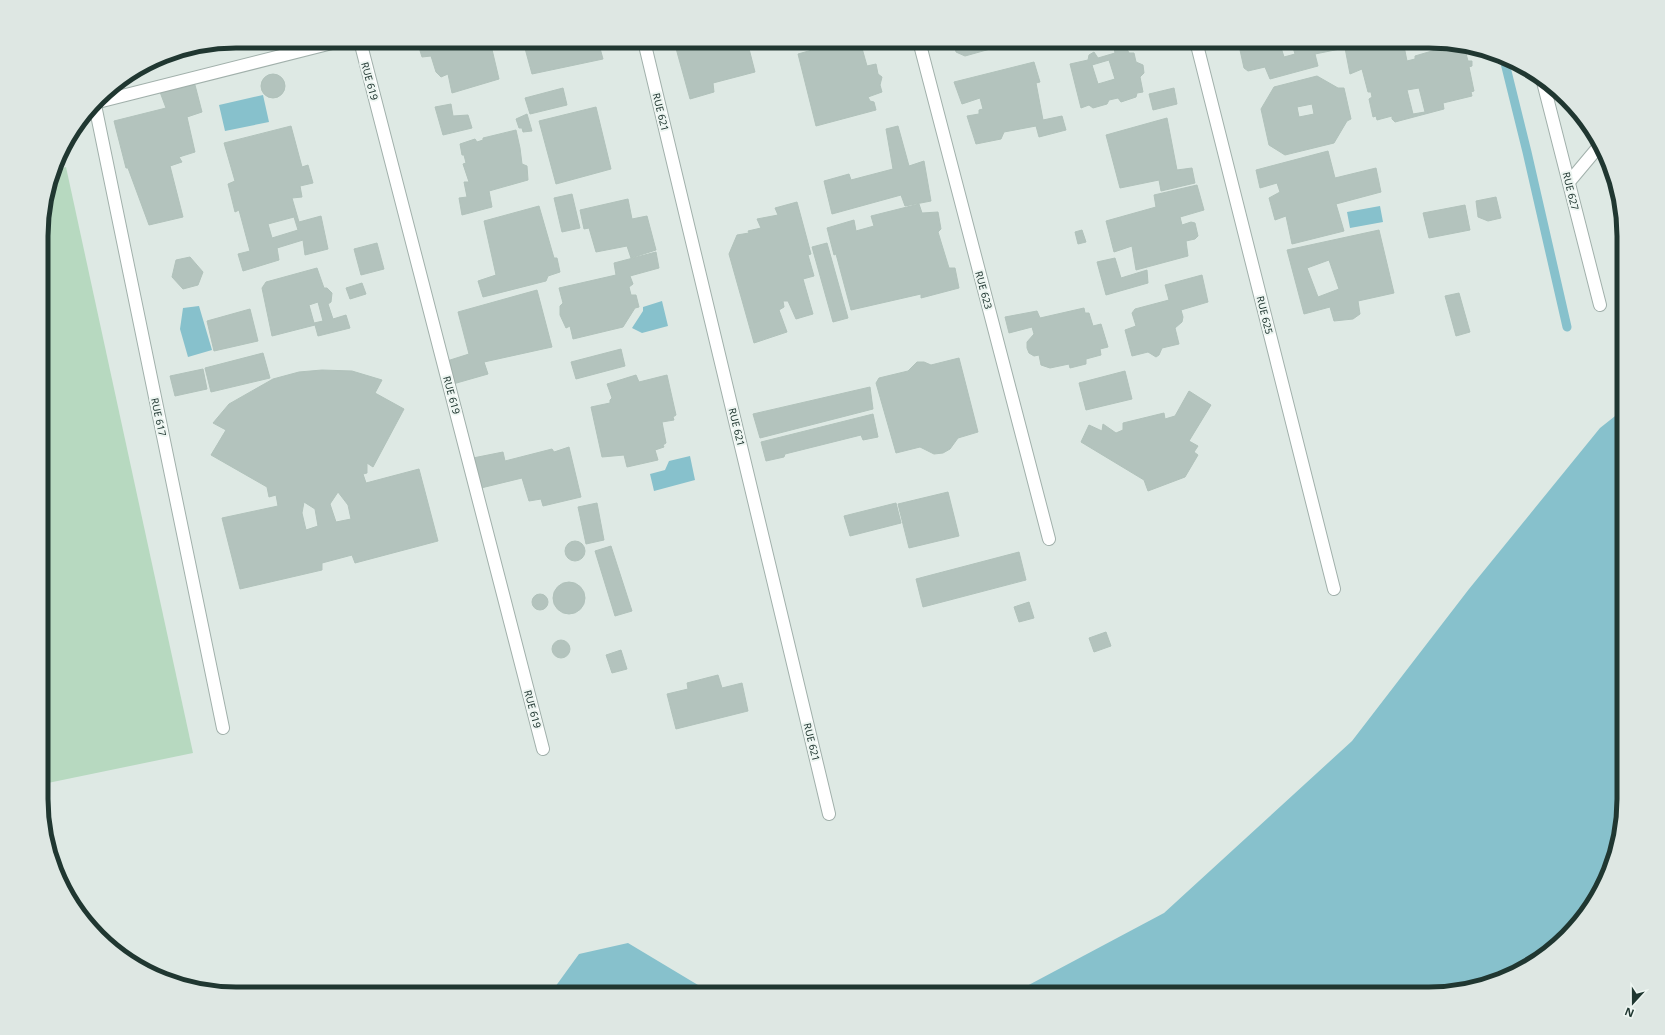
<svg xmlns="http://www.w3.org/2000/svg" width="1665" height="1035" font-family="'Noto Sans',sans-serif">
	<rect width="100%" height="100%" fill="#dee9e4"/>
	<path fill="#b7d9c0" d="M66,167L193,753L43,784V211L55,170Z"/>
	<path fill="#87c1cc" d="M263,95L269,122L225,131L219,105Z
		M1380,206L1383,222L1350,228L1347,212Z
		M662,301L668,326L642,333L632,328L643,311V307Z
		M199,306L212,350L188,357L180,329L183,308Z
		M1624,409V812L1614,862L1591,907L1527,968L1492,984L1442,994H1012L1164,913L1352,741L1469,589L1600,428Z
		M690,456L695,480L654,491L650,474L665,470L669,461Z
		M628,943L713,994H550L579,954Z"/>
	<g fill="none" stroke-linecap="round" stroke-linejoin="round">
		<path stroke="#87c1cc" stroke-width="9" d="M1504,59L1527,152L1567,327"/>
	</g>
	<path fill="#b3c3bd" stroke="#b1c2bb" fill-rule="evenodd" d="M417,41H490L499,79L452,93L448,74L441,77L436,72L431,56L422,57Z
		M523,41H598L603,59L532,74Z
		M674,41H747L755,72L713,83L714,92L690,99Z
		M844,41H860L867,66L876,64L878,74L882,77L880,85L882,92L868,97L870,101L874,102L876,110L816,126L798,54Z
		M956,41H1019L965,56L956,52L954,43Z
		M1135,41H1158L1137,47Z
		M1238,41H1279L1284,57L1295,54L1291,41H1338L1340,49L1315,54L1318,66L1270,79L1265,67L1248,71L1244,68Z
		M1356,41H1403L1407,61L1415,59V56L1442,48V52L1446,51L1447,47L1456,45L1464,46L1468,61H1472V66L1469,67L1474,91L1471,92L1472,96L1443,103L1444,109L1395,122L1392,119V116L1377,120L1376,116L1373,117L1369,99L1372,97L1371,92H1368L1362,69L1350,74L1345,48L1356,44ZM1419,88L1425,112L1413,114L1407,90Z
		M1125,45L1129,53H1134L1136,62L1143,65L1144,73L1140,77L1143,92L1137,93L1136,97L1121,102L1118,98L1109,100L1107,104L1093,108L1089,105L1081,108L1070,64L1088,60L1089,55L1094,52L1098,58L1115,53L1114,48ZM1109,60L1115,79L1098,84L1092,65Z
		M1034,62L1040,82L1036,83L1043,120L1062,116L1066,130L1039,137L1036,126L1004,132L1001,139L976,144L967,116L979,114V110L983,109L980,98L962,104L954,82Z
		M261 86a12 12 0 1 1 24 0a12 12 0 1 1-24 0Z
		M1317,76L1338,88H1344L1351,119L1347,121L1334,143L1285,155L1269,145L1261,109L1274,87ZM1312,104L1314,114L1299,117L1297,107Z
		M195,85L202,112L187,117L195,152L179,157L182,162L170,166L183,217L149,225L128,168H126L114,121L166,108L160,92Z
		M563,88L567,105L530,114L525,98Z
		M1174,88L1177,104L1153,110L1149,94Z
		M451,104L453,116L468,115L472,128L443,135L435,107Z
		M596,107L611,169L556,184L539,121Z
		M527,114L532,131L523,132L522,128H519L516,119Z
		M1167,118L1177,170L1192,168L1195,183L1161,191L1159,180L1120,188L1106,135Z
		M291,126L302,167L308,165L313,183L300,186L302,197L292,198L299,222L321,216L328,249L305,255L303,240L277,248L279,260L243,271L238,254L250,251L239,210L235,212L228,184L235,181L224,143ZM294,217L298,230L272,238L268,224Z
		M898,126L909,166L924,161L931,201L905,206L901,195L832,214L824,181L849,174L851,180L893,169L886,129Z
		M516,130L520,148L522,164L527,166L528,180L489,191L492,207L462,215L459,198L467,197L464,182H469L463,164L466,163L464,155H462L460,144L475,139L477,142L483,140V138Z
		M1328,151L1335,178L1376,168L1381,192L1336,204L1344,231L1292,244L1286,216L1275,220L1269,198L1280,192L1277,183L1260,188L1256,170Z
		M1197,185L1204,210L1180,217L1182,225L1191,222L1195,223L1198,236L1195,239L1186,241L1188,256L1136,270L1132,246L1114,252L1106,221L1156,207L1154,195Z
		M572,194L580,228L562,232L554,198Z
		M1496,197L1501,218L1488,221L1478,217L1476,201Z
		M628,199L632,219L647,216L656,250L631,258L627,246L596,252L589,228L584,229L580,210Z
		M797,202L811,254L808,255L814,276L803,279L813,314L796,319L788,301H783L784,307L779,310L787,332L754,343L729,254L737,235L749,233L748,231L761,228L757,219L778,215L775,208Z
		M919,204L922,213L938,212L941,229L938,232L949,268H955L959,288L921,298V294L851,310L836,254L834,255L827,228L854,220L856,231L874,226L871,216Z
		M1465,205L1470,230L1429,238L1423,213Z
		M539,206L554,258H557L560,272L548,276L546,281L483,297L478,281L496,275L484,221Z
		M1082,230L1086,242L1078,244L1075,232Z
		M1379,230L1394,293L1358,301L1360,314L1353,319L1334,321L1330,307L1304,314L1287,250ZM1329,260L1339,289L1318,297L1307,268Z
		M377,243L384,269L361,275L354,249Z
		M827,243L848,318L833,322L812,247Z
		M656,252L659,268L630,276L633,284L629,287L631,295H636L639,307L635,308L623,327L573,339L570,326L566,328L560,315V306L563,303L559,288L616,275L614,263Z
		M190,257L203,272L198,285L183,289L172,277L176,260Z
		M1115,258L1121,278L1147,270L1148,283L1106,295L1097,262Z
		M317,268L324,288H327L332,293L331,302L328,304L333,319L346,315L350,328L318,336L315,325L272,336L262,288L266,282ZM318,302L323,321L314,323L309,305Z
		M1202,275L1208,302L1181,310L1183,317L1182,322L1175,328L1179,344L1162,348L1159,355L1156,357L1148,352L1132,356L1125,330L1136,326L1132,313L1135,309L1169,300L1165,285Z
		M362,283L366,294L350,299L346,288Z
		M537,290L552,347L484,362L488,374L453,384L447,361L469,354L458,312Z
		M1459,293L1470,332L1456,336L1445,296Z
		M1084,308L1085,313H1089L1093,326L1101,324L1108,347L1100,349L1101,355L1086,359V364L1070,368L1069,364L1050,368L1041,365L1039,355L1034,356L1029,353L1027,348V342L1034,334L1032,327L1009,333L1005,317L1037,311L1040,318Z
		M250,309L258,341L214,351L207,321Z
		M621,349L625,366L576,379L571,362Z
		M263,353L270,378L211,392L205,368Z
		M959,358L978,432L958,438L950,449L943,453L934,454L920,447L896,453L876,383L879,378L908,371L917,362H924L931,365Z
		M203,369L207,389L175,396L170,376Z
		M322,370L352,371L382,380L375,393L404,409L373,467L367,463V473L363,474L366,483L419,469L438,541L355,563L352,555L322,563V570L240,589L222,518L278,506L276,495L269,497L267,487L211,455L226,430L213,423L229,404L273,379L299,372ZM338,492L348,505L351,519L336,522L330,504ZM304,502L315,509L318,526L306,530L302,513Z
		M1125,371L1132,399L1086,410L1079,383Z
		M636,375L639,382L667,375L676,415L673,417L674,420L662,422L666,443L663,445L664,447L655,450L658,460L627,467L624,455L602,457L591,407L610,403V400L612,398L607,384Z
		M870,387L873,409L760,438L753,414Z
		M1189,391L1211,405L1189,441L1198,446L1194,452L1198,455L1185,477L1148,491L1144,480L1081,442L1089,425L1102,431L1103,424L1116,433L1123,430V423L1164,413L1165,419L1175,416Z
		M873,414L878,437L863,440L861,435L785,454L784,457L766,461L761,442Z
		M569,447L581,497L543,506L541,499L529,501L522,478L481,488L473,458L503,452L505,461L552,449L554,452Z
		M948,492L959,536L909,548L898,504Z
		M597,503L604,540L586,544L578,507Z
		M896,503L901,523L850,536L844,516Z
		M565 551a10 10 0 1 1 20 0a10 10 0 1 1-20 0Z
		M611,546L632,611L615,616L595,551Z
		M1019,552L1026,580L923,607L916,579Z
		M553 598a16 16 0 1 1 32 0a16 16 0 1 1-32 0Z
		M532 602a8 8 0 1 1 16 0a8 8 0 1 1-16 0Z
		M1029,602L1034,618L1019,622L1014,607Z
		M1106,632L1111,646L1094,652L1089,638Z
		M552 649a9 9 0 1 1 18 0a9 9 0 1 1-18 0Z
		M621,650L627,669L612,673L606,655Z
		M718,675L722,688L742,683L748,711L676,729L667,694L688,689L687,683Z"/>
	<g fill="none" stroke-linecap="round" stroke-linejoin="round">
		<defs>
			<path id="minor" d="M360,41L543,749
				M644,41L829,814
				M919,41L1049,539
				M1196,41L1334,589
				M98,102L340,41
				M95,105L223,728
				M1569,182L1600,145"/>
			<path id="tertiary" d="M1542,78L1600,305"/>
		</defs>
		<use href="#minor" stroke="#a1b0ab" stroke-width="14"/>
		<use href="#tertiary" stroke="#a1b0ab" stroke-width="14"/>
		<use href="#minor" stroke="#fff" stroke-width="12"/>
		<use href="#tertiary" stroke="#fff" stroke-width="12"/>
	</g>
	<g text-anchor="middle" stroke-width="4" stroke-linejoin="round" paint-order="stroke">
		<g font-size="10" fill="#203731" stroke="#eef6f2">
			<text transform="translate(370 81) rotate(75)" y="4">RUE 619</text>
			<text transform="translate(661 112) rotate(76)" y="4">RUE 621</text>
			<text transform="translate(1571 191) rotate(76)" y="4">RUE 627</text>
			<text transform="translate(984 290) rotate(75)" y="4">RUE 623</text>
			<text transform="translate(1265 315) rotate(76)" y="4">RUE 625</text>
			<text transform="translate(452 395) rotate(75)" y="4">RUE 619</text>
			<text transform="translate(159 417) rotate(78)" y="4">RUE 617</text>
			<text transform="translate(737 427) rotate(76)" y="4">RUE 621</text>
			<text transform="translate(533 709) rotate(75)" y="4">RUE 619</text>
			<text transform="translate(812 742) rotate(76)" y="4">RUE 621</text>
		</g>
	</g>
	<path d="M0 0H1665V1035H0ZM236 48H1429A188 188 0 0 1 1617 236V799A188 188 0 0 1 1429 987H236A188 188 0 0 1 48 799V236A188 188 0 0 1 236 48Z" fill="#dee7e3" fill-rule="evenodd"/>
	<path fill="none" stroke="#203731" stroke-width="5" d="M236 48H1429A188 188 0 0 1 1617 236V799A188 188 0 0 1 1429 987H236A188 188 0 0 1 48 799V236A188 188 0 0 1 236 48Z"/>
	<g transform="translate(1633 1003) rotate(201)" stroke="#eef6f2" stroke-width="3" paint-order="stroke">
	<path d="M0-3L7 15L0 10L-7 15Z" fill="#203731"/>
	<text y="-6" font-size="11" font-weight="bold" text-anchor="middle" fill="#203731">N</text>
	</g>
</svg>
